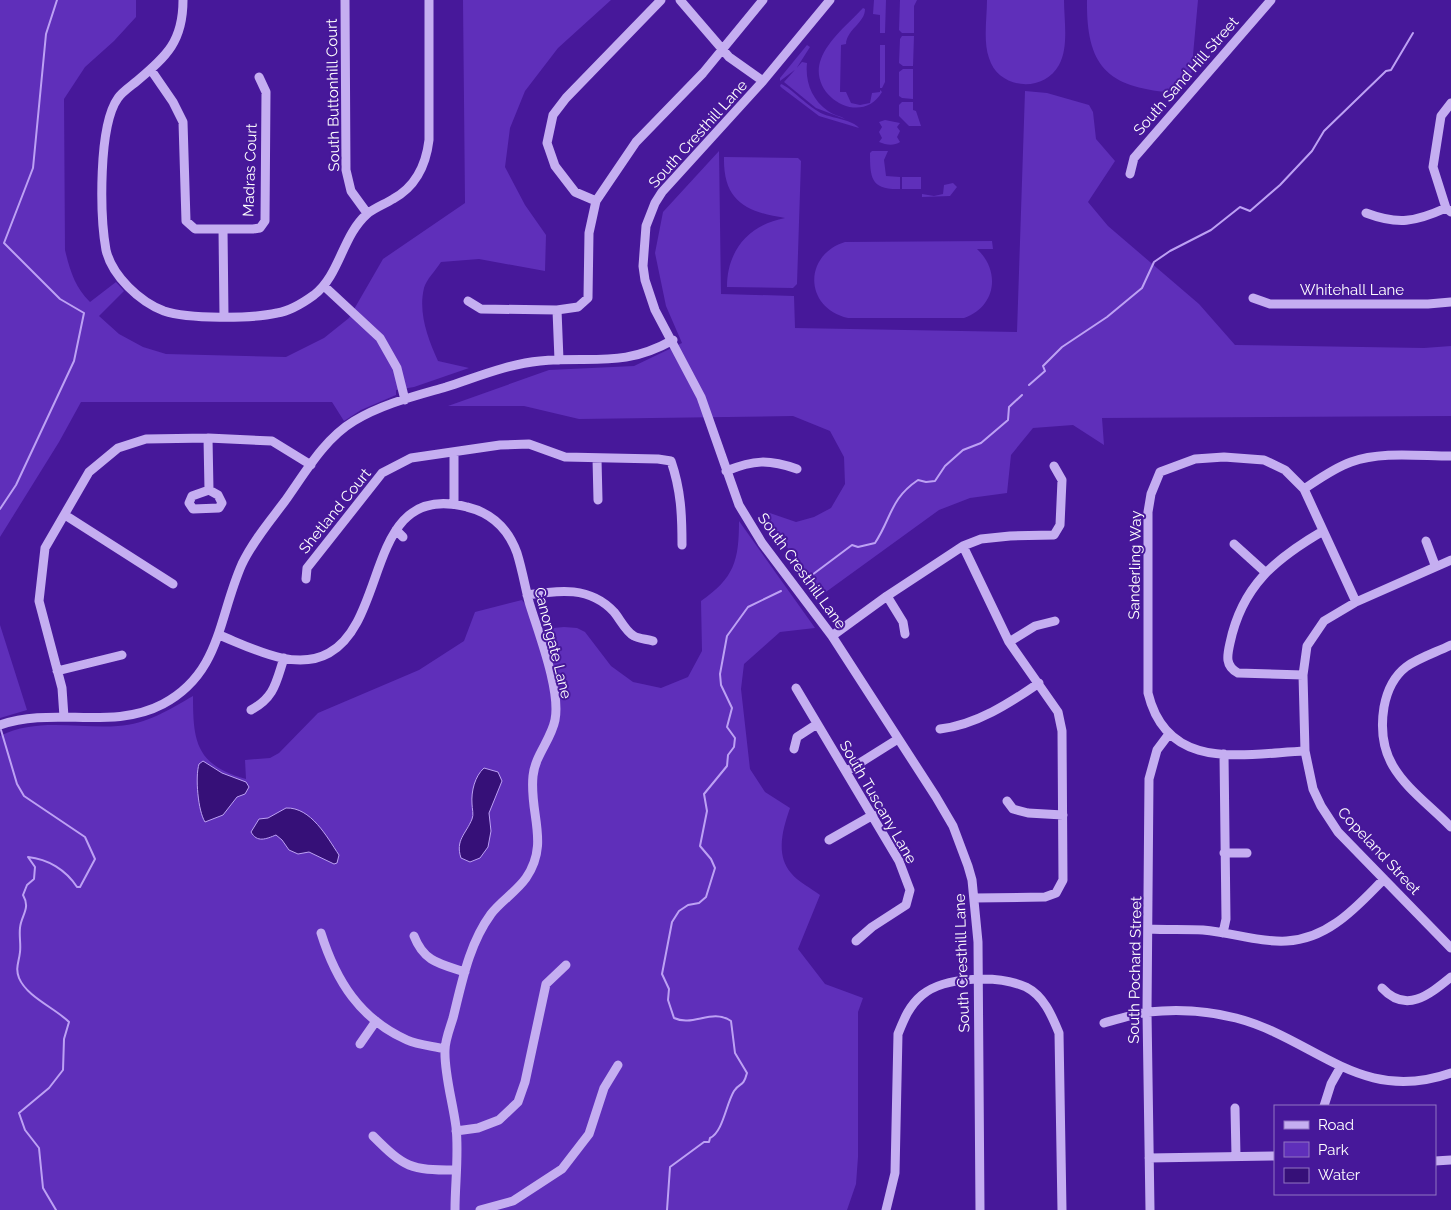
<svg xmlns="http://www.w3.org/2000/svg" width="1451" height="1210" font-family="Raleway,sans-serif">
	<rect width="100%" height="100%" fill="#47189a"/>
	<path fill="#5f2fba" d="M0,0H136V17L114,41L85,67L64,99L65,250C70,271 75,287 90,302L116,282L124,291L99,316L119,334L143,347L166,354L286,357L324,338L349,318L383,259L465,203L463,0H611L558,48L525,91L510,128L505,167L525,205L546,235L545,271L479,259L441,262C436,270 426,280 424,288C418,313 428,339 438,361L469,368L414,387L396,390V395L361,410L344,421L332,402H81L59,442L0,537Z
		M874,0H886L885,33H880V15L873,14Z
		M900,0H917L914,6V33H902L899,30Z
		M987,0H1064C1064,20 1069,47 1059,65C1043,94 998,89 989,58C983,41 987,18 987,0Z
		M1087,0H1198L1191,77L1176,93C1110,88 1086,70 1087,0Z
		M863,8L865,9C865,23 847,29 846,44L841,45L840,92H846L851,103L860,105L870,103L872,93L880,92V90L882,92C861,128 807,95 821,59C828,40 849,23 863,8Z
		M902,36H914L913,66H903L899,63L900,39Z
		M807,45L810,47L796,69L780,81V78Z
		M880,45H885V82L882,88H880Z
		M802,62L807,63C805,82 812,100 828,111C833,115 841,116 845,119L816,108L784,82Z
		M903,69H913V99L902,98L899,96V72Z
		M781,84C790,87 809,108 823,114C832,118 853,120 859,128L819,116L782,88L780,86Z
		M1025,91L1047,93L1089,105L1093,112L1096,139L1115,161L1088,202L1108,226L1199,304L1235,345L1424,348L1451,346V416L1102,418L1104,445L1073,425L1033,428L1011,455L1007,493L970,498L939,510L819,597L764,511L796,522L814,517L831,508L845,484L844,457L830,431L793,416L579,419L524,406H448L549,370L634,366L682,343L666,306L655,253L663,212L719,151L721,294L794,296L795,328L1017,332Z
		M902,102H913V110L916,111L921,126H909L899,116V105Z
		M885,120L900,123L897,127L900,131L897,137L900,142C894,146 886,145 879,142L882,138L879,132L882,127L879,122Z
		M872,151H888L884,160L886,176L900,177V189C871,190 870,178 870,153Z
		M724,157L798,158L801,161L797,284L793,288L727,287C727,250 749,225 785,218C746,212 723,201 724,157Z
		M902,177H921V189H902Z
		M953,183L957,187L950,196L922,197V194L934,196L943,194L944,185Z
		M992,241L993,249H977C1001,271 996,307 964,318H848C804,308 803,255 845,242Z
		M739,521L815,628L780,632L744,664L741,689L750,769L765,792L790,808C783,828 775,855 791,873C798,882 811,888 820,895L798,949L825,984L863,998L858,1012V1157L856,1184L847,1210H0V736C37,717 79,729 118,726C147,724 169,710 193,696C193,742 196,765 246,779L245,760L270,758L279,753L318,713L419,670L464,641L475,612L522,600L543,629L564,627L577,628L585,632L611,666L633,682L661,688L688,677L702,651L701,601C734,578 739,561 739,521Z
		M0,625L27,710L0,718Z"/>
	<path fill="#361078" stroke="#bda1f4" d="M203,761L222,773L246,782L249,787L245,794L237,797L223,815L205,822C198,811 195,777 199,764Z
		M484,768L498,772L502,781L489,813L491,831L488,847L480,858L470,862L461,858C455,840 466,834 472,819C474,815 472,808 472,804C471,791 475,776 484,768Z
		M286,808C311,807 327,837 339,855L337,863L334,864L309,852L298,854L289,850L282,840L276,835C266,839 257,843 251,832L259,819L268,818Z"/>
	<g fill="none" stroke-linecap="round" stroke-linejoin="round">
		<path stroke="#bda1f4" stroke-width="2" d="M1029,385L1045,371L1043,366L1062,347L1107,317L1142,288L1154,262L1170,251L1211,230L1240,207L1250,211L1280,185L1312,151L1324,131L1386,71L1391,70L1413,33
			M0,509L16,485L74,361L84,313L60,299L4,243L33,168L46,34L57,0
			M808,578L852,545L858,547L875,543C892,517 890,499 918,480L926,482L935,481L945,466L963,450L981,443L1008,420L1009,407L1022,395
			M1,730L17,784L24,796L85,837L95,859L80,887H77C66,870 48,859 28,857L35,867L34,879L27,885L23,895C31,909 21,915 20,928C19,936 21,944 20,952C19,962 15,968 19,978C27,997 55,1008 69,1022L64,1039L63,1070L49,1088L19,1113L25,1130L39,1148L43,1188L56,1210
			M667,1210L670,1167L704,1142H709L710,1138C723,1132 726,1104 734,1091C740,1082 743,1088 747,1073L735,1053L731,1021C712,1008 693,1027 674,1018L668,1000L669,989L662,974L672,922L679,911L688,905L699,903L706,897L715,868L711,859L700,846L707,811L704,794L727,766L728,755L734,747L735,738L727,727L732,708L721,685L720,674L727,636L748,607L781,591"/>
		<path stroke="#c5aef1" stroke-width="9" d="M183,0C183,41 167,56 137,81C131,86 122,92 118,98C98,126 100,216 106,250C112,276 140,302 164,311C188,319 251,319 277,313C290,311 303,303 314,295C340,275 342,236 367,214C374,208 385,204 393,199C415,187 426,165 429,140V0
			M345,0L346,170L351,191L367,213
			M680,0L729,57L763,81
			M830,0L763,81L662,192L655,203L646,226L643,266L645,280L655,310L701,397L739,505L762,543L832,636L936,797L953,826L968,866L972,880L978,942L980,1210
			M151,70L173,102L183,122L186,221L195,229H253L260,228L265,221L266,92L259,77
			M1451,103L1441,116L1433,167L1446,208L1451,212
			M1130,174L1134,158L1271,0
			M596,201L575,192L555,166L547,143L553,115L566,98L661,0
			M1366,213C1398,225 1415,222 1446,208
			M223,229L224,316
			M324,286L380,338L397,368L405,400
			M1253,298L1270,304H1428L1451,302
			M468,301L481,309L557,310L578,307L588,298L589,233L596,201L636,142L703,73L763,0
			M557,310L559,360
			M208,438L209,490L192,496L189,503L193,509L219,508L222,503L218,495L209,490
			M454,453V503
			M597,459L598,500
			M726,471C754,460 768,459 797,469
			M1304,489C1319,479 1334,468 1351,462C1381,451 1419,456 1451,456
			M65,515L173,584
			M396,530L403,537
			M1426,541L1435,565
			M1234,544L1265,572
			M963,546L1009,642L1058,712L1062,731L1063,880L1056,893L1045,897L974,898
			M1451,560L1356,602L1324,621L1307,646L1303,675L1305,751L1313,789L1321,806L1338,832L1451,948
			M306,579L307,568L382,473L411,458L500,445L529,444L565,457L658,459L671,461C681,490 682,515 682,545
			M527,595C559,590 590,586 614,612C620,619 626,632 634,636C639,639 647,639 653,641
			M887,596L903,622L905,634
			M219,635C252,648 295,672 329,653C390,619 365,480 467,507C492,513 508,528 517,553C522,569 525,586 529,602C538,632 561,690 555,720C551,740 535,755 533,776C529,814 550,843 526,878C516,892 501,901 491,914C469,944 462,982 453,1018C450,1028 445,1040 445,1050C444,1073 453,1103 456,1127C459,1154 455,1183 455,1210
			M832,636L887,596L963,546L981,539L1010,536L1054,535L1060,525L1062,480L1054,466
			M1009,642L1035,626L1055,621
			M1451,645C1437,652 1418,658 1406,667C1393,677 1387,691 1384,707C1374,768 1412,788 1451,827
			M57,671L122,655
			M1303,675L1238,673C1225,666 1227,656 1230,643C1242,586 1275,559 1323,531
			M796,688L899,861L910,890L906,905L872,927L856,941
			M251,710C275,697 276,682 284,658
			M64,717L62,688L39,601L45,548L89,472L118,448L146,439L208,438L272,441L311,465
			M0,725C53,706 112,731 163,704C221,673 218,618 242,564C253,541 270,521 285,501C305,473 324,439 354,421C382,404 415,396 446,387C477,377 508,364 540,361C593,356 623,368 673,340
			M940,729C976,725 1010,703 1039,683
			M794,749L797,737L817,724
			M1305,751C1242,754 1167,772 1148,693V512L1151,494L1160,472L1195,459L1224,457L1264,460L1285,470L1304,489L1356,602
			M847,771L898,739
			M1007,801L1013,809L1028,813L1063,815
			M829,840L873,815
			M1224,853H1247
			M1149,929C1167,930 1185,929 1203,930C1253,935 1289,956 1336,923C1354,911 1369,894 1384,879
			M321,933C336,981 360,1019 407,1040C418,1045 433,1046 445,1049
			M1223,933L1226,919L1224,754
			M414,936C424,962 440,964 465,972
			M1382,988C1406,1014 1429,995 1451,977
			M1104,1023C1118,1019 1134,1014 1148,1012C1176,1009 1209,1011 1236,1018C1316,1039 1360,1105 1451,1073
			M360,1044L376,1021
			M1324,1106L1331,1084L1340,1068
			M1235,1108L1236,1156
			M456,1131L478,1128L499,1120L518,1102L525,1082L546,984L566,965
			M373,1136C405,1168 410,1170 455,1170
			M1149,1158L1275,1156
			M1435,1161L1451,1160
			M480,1210L513,1201L562,1169L589,1134L604,1088L618,1065
			M886,1210L895,1173L898,1034C904,1019 909,1006 922,995C945,976 999,975 1026,987C1044,996 1052,1016 1059,1033L1062,1210
			M1150,1210L1147,1012L1149,779L1157,750L1169,734"/>
	</g>
	<g text-anchor="middle" stroke-width="4" stroke-linejoin="round" paint-order="stroke">
		<g font-size="15" fill="#fff" stroke="#47189a">
			<text transform="translate(1186 76) rotate(-49)" y="5">South Sand Hill Street</text>
			<text transform="translate(333 95) rotate(-91)" y="5">South Buttonhill Court</text>
			<text transform="translate(698 134) rotate(-48)" y="5">South Cresthill Lane</text>
			<text transform="translate(250 170) rotate(-88)" y="5">Madras Court</text>
			<text x="1352" y="295">Whitehall Lane</text>
			<text transform="translate(335 511) rotate(-51)" y="5">Shetland Court</text>
			<text transform="translate(1135 565) rotate(-89)" y="5">Sanderling Way</text>
			<text transform="translate(802 571) rotate(54)" y="5">South Cresthill Lane</text>
			<text transform="translate(553 643) rotate(76)" y="5">Canongate Lane</text>
			<text transform="translate(878 802) rotate(60)" y="5">South Tuscany Lane</text>
			<text transform="translate(1379 851) rotate(47)" y="5">Copeland Street</text>
			<text transform="translate(962 963) rotate(-92)" y="5">South Cresthill Lane</text>
			<text transform="translate(1135 970) rotate(-89)" y="5">South Pochard Street</text>
		</g>
	</g>
	<rect x="1274" y="1105" width="162" height="90" fill="#47189a" stroke="#9174c2"/>
	<rect x="1284" y="1121" width="25" height="8" fill="#c5aef1" stroke="#9174c2"/>
	<text x="1318" y="1130" font-size="15" fill="#ffffff">Road</text>
	<rect x="1284" y="1142" width="25" height="15" fill="#5f2fba" stroke="#9174c2"/>
	<text x="1318" y="1155" font-size="15" fill="#ffffff">Park</text>
	<rect x="1284" y="1168" width="25" height="15" fill="#361078" stroke="#9174c2"/>
	<text x="1318" y="1180" font-size="15" fill="#ffffff">Water</text>
</svg>
